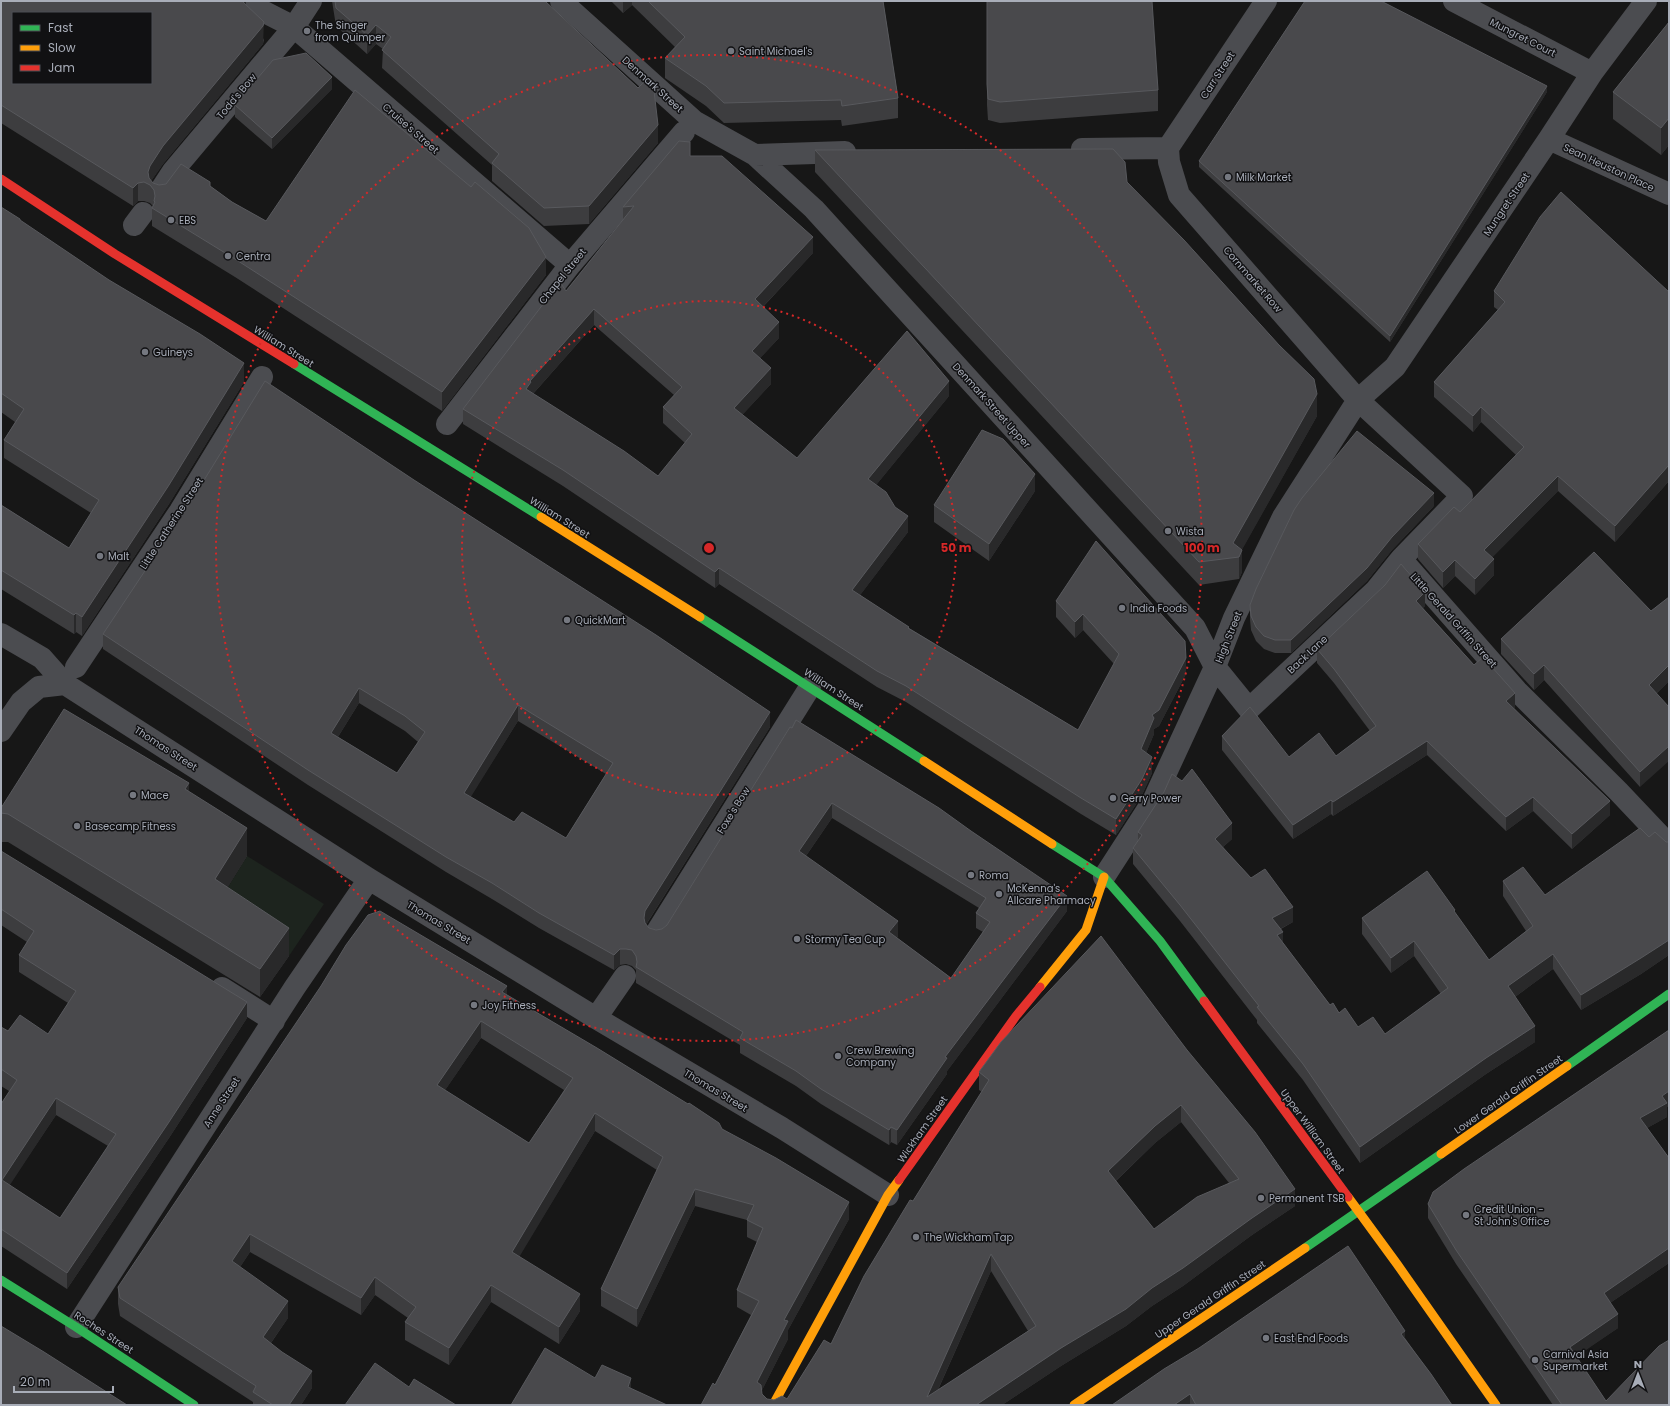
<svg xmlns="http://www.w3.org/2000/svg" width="1670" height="1406" font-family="Poppins,sans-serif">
	<rect width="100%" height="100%" fill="#171717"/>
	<path fill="#1d241e" d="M247,856L324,904L289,956L215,908Z"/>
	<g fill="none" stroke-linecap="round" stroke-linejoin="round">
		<path stroke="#4b4c50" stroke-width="22" d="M243,1L294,27L570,265
			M561,1L694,121L755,155L814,209L1195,628L1215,667L1249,709L1376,590L1401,559
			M1454,1L1592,73
			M1549,139L1669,194
			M1168,148L1169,162L1179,195L1358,400L1462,496L1401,559L1517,691L1618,791L1669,845
			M1168,148L1266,1
			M1082,149L1168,148
			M755,155L845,152
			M160,191L173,171L294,27L311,1
			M134,225L143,213
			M447,424L570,265L684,132
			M1,634L42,658L65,684L369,879L596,1018L782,1128L888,1195
			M76,667L180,511L262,377
			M1,731L21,702L39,687L65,684
			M1104,877L1153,801L1215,667L1234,618L1283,517L1358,400L1395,367L1549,139L1592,73L1646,1
			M656,933L810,687
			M222,988L274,1021
			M596,1018L625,976
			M76,1327L295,987L369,879"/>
		<path stroke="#30b455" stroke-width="9" d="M294,364L541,517
			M700,617L924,761
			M1052,844L1104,877L1160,941L1204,1001
			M1567,1066L1669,994
			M1305,1248L1441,1154
			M1,1280L76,1327L194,1405"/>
		<path stroke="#ff9f0a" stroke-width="9" d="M541,517L700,617
			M924,761L1052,844
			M1040,987L1086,930L1104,877
			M1441,1154L1567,1066
			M1348,1197L1397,1264L1496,1405
			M773,1405L888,1195L899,1180
			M1074,1405L1305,1248"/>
		<path stroke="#e5322d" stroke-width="9" d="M1,179L115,254L294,364
			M1204,1001L1348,1197
			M899,1180L1016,1016L1040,987"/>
	</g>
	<path fill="#3d3d3f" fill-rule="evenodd" d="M1,1H246V5L264,40L263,44L163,164L151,181L153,183L159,185L210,186L232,202L266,221L546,275L442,411L235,277L152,226V208L153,206L150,203L144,201H138L133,206L1,123Z
		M332,1H545L658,143L589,224L544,226L492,181V165L382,68L383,49L376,44L367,54L336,26Z
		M611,1H883L898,98V118L842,126L841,120L724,123L706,106L665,78V58L675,47L632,5L623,13Z
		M987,1L1158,90V111L1000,123L988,120L987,105Z
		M1669,22V145L1661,155L1613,119V92Z
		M332,89L272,149L235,117V105Z
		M1547,92L1390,342L1199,167V161Z
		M815,150L1127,182L1317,416L1242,549V572L1239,579L1199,585L815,172Z
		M690,156L813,253L763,307L779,338L760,358L771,384L742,415L797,458L949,396L876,485L908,532L860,595L909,628L1078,730L1114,664L1083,630L1075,638L1056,617V601L1096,541L1186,674L1159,726L1154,729V734L1146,753L1152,773L1142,795L1116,835L1081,814L906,702L877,687L719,584L715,588L563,486L463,424V409L566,291L623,220V207ZM594,325L674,395L663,407V423L685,443L658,476L533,394Z
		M1,207L244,382L169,504L82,636L76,632L74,634L1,589V505L69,548L91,513L4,458V440L15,422L1,412Z
		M1494,291L1669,292V481L1615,542L1558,491L1492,557L1494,575L1475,595L1455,576L1443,588L1418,559V544L1460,512L1516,455L1481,422L1473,432L1434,397V382L1498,310L1494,307Z
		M1035,491L989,561L934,522V505Z
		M1434,506L1392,550L1367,581L1291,653H1275L1264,649L1256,641L1251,630L1250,619V605Z
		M1385,585L1425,606L1423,608L1474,665L1515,707L1514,708L1610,815L1572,849L1533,811L1506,831L1427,755L1333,816L1331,814L1293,839L1222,750V736L1289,757L1336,756L1370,731L1334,683L1317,663V649Z
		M1669,597V681L1657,693L1640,787L1544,680L1534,690L1501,654V639L1651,611Z
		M103,634L770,727L646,925L649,928L656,930L662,929L667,925L790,727L1067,911L947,1071V1074L897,1145L891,1142L889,1145L821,1104L796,1086L740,1053V1045L636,983V970L632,966L626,964L620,965L614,970L539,928L492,899L446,872L308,785L103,649ZM359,703L405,731L418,742L397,773L338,737ZM518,721L606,774L566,838L514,822L470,797ZM832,818L979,908L976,913V928L983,932L951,978L897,938L898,936L806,856Z
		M189,792L247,856L227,888L289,956L260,997L8,842H1V808Z
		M1138,832L1232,839L1223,847L1251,878L1293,922L1281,929L1283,943L1330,1005L1358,1027L1385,1034L1441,994L1414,956L1391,973L1362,934V918L1455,913L1489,960L1526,931L1503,896V881L1545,895L1649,837L1666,842H1669V955L1641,974L1581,1010L1553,969L1515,997L1535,1042L1486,1074L1360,1163L1303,1080L1257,1023V1020L1180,921L1133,864V848L1138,841Z
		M1,851L247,1018L169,1138L67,1289L1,1246V1104L9,1091L1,1086V1027L8,1031L48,1034L68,1003L19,972V955L27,942L1,925ZM56,1115L108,1146L60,1218L9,1185Z
		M1101,936L1295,1206L1252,1235L1183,1286L1152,1306L1126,1326L1061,1366L1002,1405H701L715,1385L751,1315L737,1307V1290L757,1242L747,1237V1220L695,1206L637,1327L601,1306V1289L657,1170L595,1131L519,1256L580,1311L559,1344L491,1302L449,1365L405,1340V1322L408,1318L375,1295L361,1315L250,1252L240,1267L288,1318L271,1343L312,1388L301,1405H253V1402L120,1316L118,1304V1287L507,995L722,1129L849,1219L788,1330V1339L762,1390V1394L767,1399L774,1400L787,1399L831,1344L913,1201L982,1092L979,1090V1072ZM481,1038L564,1090L529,1143L445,1090ZM1181,1122L1229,1183L1154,1229L1116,1181L1155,1143ZM991,1271L1028,1331L938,1390Z
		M1669,1030V1105L1667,1107V1117L1647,1128L1669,1158V1263L1610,1303L1618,1328L1576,1356L1606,1401L1669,1405H1553L1456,1264L1428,1218V1204Z
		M1405,1338L1452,1405H1112Z"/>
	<path fill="#29292a" d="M241,1H246V16Z
		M623,1H632V5L623,13Z
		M264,22L263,44L163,164L149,184L148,172L150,166L163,146Z
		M376,25V44L367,54V35Z
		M332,77V89L272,149V138Z
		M1547,86V92L1390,342V336Z
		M1669,118V145L1661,155V128Z
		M658,125V143L589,224V206Z
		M138,183V201L133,206V188Z
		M813,237V253L755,315V299Z
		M546,257V275L442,411V392Z
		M594,309V325L531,396L526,389L530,381Z
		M779,322V338L752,367V351Z
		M244,363V382L169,504L82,636V617Z
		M771,368V384L734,424V408Z
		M949,381V396L868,495V479Z
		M1317,394V416L1238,557L1233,543Z
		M1481,407V422L1473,432V416Z
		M1669,465V481L1615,542V526Z
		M1035,474V491L989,561V544Z
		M1558,476V491L1484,566V550Z
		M1434,493V506L1392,550L1367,581L1291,653V640Z
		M908,516V532L852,606V590Z
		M1242,550V572L1239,579V557Z
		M1494,559V575L1475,595V579Z
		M1455,560V576L1443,588V572Z
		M719,568V584L715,588V572Z
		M1425,592V606L1416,615V601Z
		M76,613V632L74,634V615Z
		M1083,614V630L1075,638V622Z
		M1186,658V674L1159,726L1154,729V734L1141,765V749L1152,715Z
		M1544,665V680L1534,690V674Z
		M1669,665V681L1649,700V685Z
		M359,688V703L331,748V733Z
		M1515,693V707L1506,715V701Z
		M518,705V721L464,808V793Z
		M770,712V727L645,926L644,918L645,911Z
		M1427,741V755L1333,816V802Z
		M1669,746V761L1640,787V772Z
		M1152,757V773L1142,795L1116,835V819Z
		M189,783V812L185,789Z
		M1533,797V811L1506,831V817Z
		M1331,800V814L1293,839V825Z
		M1610,801V815L1572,849V834Z
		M832,803V818L799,866V851Z
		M1232,823V839L1215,854V839Z
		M247,828V856L215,908V879Z
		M1067,896V911L947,1071V1074L897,1145V1130L945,1057Z
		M1293,907V922L1272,933V918Z
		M898,921V936L889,947V932Z
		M289,928V956L260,997V969Z
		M1283,932V947L1277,935Z
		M1669,940V955L1641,974L1581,1010V995Z
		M1414,941V956L1391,973V958Z
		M620,949V965L614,970V955Z
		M1553,954V969L1508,1002V986Z
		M507,986V1003L502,992Z
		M247,1002V1018L169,1138L67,1289V1273Z
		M481,1021V1038L437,1102V1085Z
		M1535,1026V1042L1486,1074L1360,1163V1147L1486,1058Z
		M1669,1091V1105L1667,1107V1117L1640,1132V1118L1662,1096Z
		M56,1098V1115L2,1197V1180Z
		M1181,1105V1122L1155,1143L1108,1188V1171L1155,1126Z
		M595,1113V1131L512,1269V1252Z
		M891,1127V1142L889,1145V1130Z
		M695,1189V1206L637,1327V1309Z
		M1295,1189V1206L1252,1235L1183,1286L1152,1306L1126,1326L1061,1366L1002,1405H976L1152,1288L1252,1218Z
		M849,1202V1219L788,1330V1339L757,1400V1382L784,1320Z
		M250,1234V1252L232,1279V1261Z
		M1669,1248V1263L1604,1307V1293Z
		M991,1254V1271L931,1405L927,1397Z
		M375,1277V1295L361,1315V1298Z
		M491,1285V1302L449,1365V1348Z
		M580,1294V1311L559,1344V1327Z
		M288,1301V1318L263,1354V1337Z
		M1618,1314V1328L1570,1361V1347Z
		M1405,1331V1346L1401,1334Z
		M312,1371V1388L301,1405H289Z
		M631,1378V1396L628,1387Z
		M1190,1394V1405H1174Z"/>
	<path fill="#49494c" stroke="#58595d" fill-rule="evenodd" d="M1,1H242L264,22L263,26L163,146L150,166L148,172L149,178L153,183L159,185L166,184L181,164L210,182V186L232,202L266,221L355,90L471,187L475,182L529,228L546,257L442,392L235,259L152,208L155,202L154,201L155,196L154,190L150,185L144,182L138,183L133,188L1,105ZM13,13H151V83H13Z
		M335,1H545L638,88L648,78L653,82L658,125L589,206L544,208L492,163L499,154L382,50L391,37L376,25L367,35L336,8Z
		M648,1H883L898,98L842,106L841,100L724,103L706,86L665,58L685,37Z
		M987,1H1152L1158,90L1000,102L988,99L987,84Z
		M1305,1H1381L1547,86L1390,336L1199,161Z
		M1669,22V118L1661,128L1613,92Z
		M306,53L332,77L272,138L235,105L273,60Z
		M679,141L690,142V156H722L813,237L755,299L779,322L752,351L771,368L734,408L797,458L907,331L949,381L868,479L886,492L895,507L908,516L852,590L909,627L908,628L1078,730L1119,654L1083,614L1075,622L1056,601L1096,541L1185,641L1186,658L1159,710L1152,715L1154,718L1141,749L1152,757L1142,779L1116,819L1081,798L906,686L877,671L719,568L715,572L563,470L463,409L560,282L566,291L634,206L623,207ZM594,309L682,387L663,407L692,434L658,476L624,451L526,389L531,382L530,381Z
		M1113,149L1125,162L1127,182L1184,240L1279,345L1314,379L1317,394L1233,543L1242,550L1239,557L1199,562L815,150Z
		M1561,192L1669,292V465L1615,526L1558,476L1484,550L1494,559L1475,579L1455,560L1443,572L1418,544L1454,507L1460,512L1524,447L1481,407L1473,416L1434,382L1505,302L1494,291L1540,217Z
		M1,207L20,219V220L109,280L200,334L244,363L169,485L82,617L76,613L74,615L1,570V505L69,548L99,500L4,440L24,409L1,393Z
		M265,381L414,480L656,635L770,712L645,911L644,918L645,923L649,928L656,930L662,929L667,925L790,727L792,728L796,720L939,808L971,831L1067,896L945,1057L947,1058L897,1130L891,1127L889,1130L821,1089L796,1071L740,1038L743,1032L636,967L637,962L636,956L632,950L626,949H620L614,955L539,913L492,883L446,857L308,770L103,634L190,503ZM359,688L405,716L425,732L397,773L331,733ZM518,705L613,763L566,838L522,812L514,822L464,793ZM832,803L986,898L976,913L990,922L951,978L889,932L898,921L799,851Z
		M982,430L1003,439L1035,474L989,544L934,505Z
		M1357,431L1434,493L1392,537L1367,568L1291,640H1275L1264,636L1256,627L1251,616L1250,605L1256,589L1294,510L1302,498Z
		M1594,552L1651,611L1669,597V665L1649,685L1669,707V746L1640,772L1544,665L1534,674L1501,639Z
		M1401,564L1425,592L1416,601L1474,665L1483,657L1515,693L1506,701L1610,801L1572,834L1533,797L1506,817L1427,741L1333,802L1331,800L1293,825L1222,736L1250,707L1289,757L1319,733L1336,756L1376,726L1334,669L1317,649L1385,585Z
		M64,709L189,783L185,789L247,828L215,879L289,928L260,969L8,814L1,813V808Z
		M1192,769L1232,823L1215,839L1251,878L1265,869L1293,907L1272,918L1283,932L1277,935L1330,1005L1333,1003L1339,1013L1345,1008L1358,1027L1373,1017L1385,1034L1448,988L1414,941L1391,958L1362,918L1427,871L1455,910L1454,911L1489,960L1533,926L1503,881L1523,867L1545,895L1640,828L1649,837L1655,832L1666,842H1669V940L1641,958L1581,995L1553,954L1508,986L1535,1026L1486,1058L1360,1147L1303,1064L1257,1007L1259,1006L1180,905L1133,848L1142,835L1138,832L1164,792L1172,774L1182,781Z
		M1,851L247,1002L169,1122L67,1273L1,1229V1104L17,1080L1,1069V1027L8,1031L20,1015L48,1034L76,991L19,955L34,931L1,909ZM56,1098L116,1134L60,1218L2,1180Z
		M380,911L507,986L502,992L597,1048L688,1104L689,1103L719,1123L722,1129L776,1158L849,1202L784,1320L788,1321L757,1382L761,1385L762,1394L767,1399L774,1400L782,1396L787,1399L824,1340L831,1344L864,1276L910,1200L913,1201L989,1080L979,1072L1001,1042L1101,936L1187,1050L1255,1132L1295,1189L1252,1218L1183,1268L1152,1288L1126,1309L1061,1348L976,1405H701L713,1383L715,1385L759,1301L737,1290L763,1228L747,1220L754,1205L695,1189L637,1309L601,1289L663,1157L595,1113L512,1252L580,1294L559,1327L491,1285L449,1348L405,1322L416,1307L375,1277L361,1298L250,1234L232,1261L288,1301L263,1337L282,1352L312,1371L289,1405H273L253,1392L256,1386L120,1298L118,1287L321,986L346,945L368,915ZM481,1021L573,1078L529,1143L437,1085ZM1181,1105L1239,1179L1197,1197L1154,1229L1108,1171L1155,1126ZM991,1254L1036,1326L927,1397Z
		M1669,1030V1091L1662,1096L1667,1103L1640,1118L1669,1158V1248L1604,1293L1618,1314L1570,1347L1606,1401L1659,1346L1669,1340V1405H1562L1456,1250L1428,1204L1433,1192L1464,1169Z
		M1348,1246L1405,1331L1401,1334L1431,1374L1452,1405H1196L1190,1394L1174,1405H1112L1164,1369L1199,1348Z
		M1,1326L44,1352L127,1405H1Z
		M545,1348L595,1378L602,1365L631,1378L628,1387L667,1405H511Z
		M375,1363L409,1387L414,1379L456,1405H345Z"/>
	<g fill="none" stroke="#d62828" stroke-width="2" stroke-dasharray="2 4">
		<circle cx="709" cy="548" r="247"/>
		<circle cx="709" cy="548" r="493"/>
	</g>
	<g fill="#757880" stroke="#111113" stroke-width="1.5">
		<circle cx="307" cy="31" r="4"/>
		<circle cx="731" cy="51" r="4"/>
		<circle cx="1228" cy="177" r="4"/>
		<circle cx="171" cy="220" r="4"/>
		<circle cx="228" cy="256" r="4"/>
		<circle cx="145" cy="352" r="4"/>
		<circle cx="1168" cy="531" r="4"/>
		<circle cx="100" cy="556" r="4"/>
		<circle cx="1122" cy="608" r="4"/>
		<circle cx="567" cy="620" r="4"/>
		<circle cx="133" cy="795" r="4"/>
		<circle cx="1113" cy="798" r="4"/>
		<circle cx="77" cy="826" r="4"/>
		<circle cx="971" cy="875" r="4"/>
		<circle cx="999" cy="894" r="4"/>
		<circle cx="797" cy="939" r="4"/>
		<circle cx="474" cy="1005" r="4"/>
		<circle cx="838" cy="1056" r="4"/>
		<circle cx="1261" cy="1198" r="4"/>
		<circle cx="1466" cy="1215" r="4"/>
		<circle cx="916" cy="1237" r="4"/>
		<circle cx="1266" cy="1338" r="4"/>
		<circle cx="1535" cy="1360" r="4"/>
	</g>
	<g text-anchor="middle" stroke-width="3" stroke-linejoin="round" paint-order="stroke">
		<g font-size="10" fill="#a8adb8" stroke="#111113" text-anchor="start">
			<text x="315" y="29">The Singer<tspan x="315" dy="12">from Quimper</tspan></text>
			<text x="739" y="55">Saint Michael's</text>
			<text x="1236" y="181">Milk Market</text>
			<text x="179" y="224">EBS</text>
			<text x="236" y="260">Centra</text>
			<text x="153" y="356">Guineys</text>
			<text x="1176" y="535">Wista</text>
			<text x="108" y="560">Malt</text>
			<text x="1130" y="612">India Foods</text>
			<text x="575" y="624">QuickMart</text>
			<text x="141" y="799">Mace</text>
			<text x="1121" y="802">Gerry Power</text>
			<text x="85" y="830">Basecamp Fitness</text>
			<text x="979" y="879">Roma</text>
			<text x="1007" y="892">McKenna's<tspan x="1007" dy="12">Allcare Pharmacy</tspan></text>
			<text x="805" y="943">Stormy Tea Cup</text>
			<text x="482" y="1009">Joy Fitness</text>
			<text x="846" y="1054">Crew Brewing<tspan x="846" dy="12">Company</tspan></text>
			<text x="1269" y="1202">Permanent TSB</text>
			<text x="1474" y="1213">Credit Union -<tspan x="1474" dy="12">St John's Office</tspan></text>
			<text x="924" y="1241">The Wickham Tap</text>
			<text x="1274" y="1342">East End Foods</text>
			<text x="1543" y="1358">Carnival Asia<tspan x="1543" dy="12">Supermarket</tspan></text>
		</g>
		<g font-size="10" fill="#a8adb8" stroke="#111113">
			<text transform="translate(1523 37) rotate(27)" y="4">Mungret Court</text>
			<text transform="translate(1217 75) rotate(-57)" y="4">Carr Street</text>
			<text transform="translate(653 84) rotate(42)" y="4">Denmark Street</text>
			<text transform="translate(236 96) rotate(-50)" y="4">Todd's Bow</text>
			<text transform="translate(411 128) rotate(41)" y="4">Cruise's Street</text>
			<text transform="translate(1609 167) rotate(25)" y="4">Sean Heuston Place</text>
			<text transform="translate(1506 204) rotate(-56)" y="4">Mungret Street</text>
			<text transform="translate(562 276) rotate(-51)" y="4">Chapel Street</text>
			<text transform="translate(1253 279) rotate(49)" y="4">Cornmarket Row</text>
			<text transform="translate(284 346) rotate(32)" y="4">William Street</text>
			<text transform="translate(992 405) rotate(48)" y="4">Denmark Street Upper</text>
			<text transform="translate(560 517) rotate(32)" y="4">William Street</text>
			<text transform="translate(171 523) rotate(-57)" y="4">Little Catherine Street</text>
			<text transform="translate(1454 620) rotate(48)" y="4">Little Gerald Griffin Street</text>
			<text transform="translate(1228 637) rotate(-68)" y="4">High Street</text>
			<text transform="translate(1307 654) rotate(-43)" y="4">Back Lane</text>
			<text transform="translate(834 689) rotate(33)" y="4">William Street</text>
			<text transform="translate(166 748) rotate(33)" y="4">Thomas Street</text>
			<text transform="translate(733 810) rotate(-58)" y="4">Foxe's Bow</text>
			<text transform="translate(439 922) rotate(31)" y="4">Thomas Street</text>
			<text transform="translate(716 1090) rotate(31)" y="4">Thomas Street</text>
			<text transform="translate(1508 1094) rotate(-35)" y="4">Lower Gerald Griffin Street</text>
			<text transform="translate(221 1102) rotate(-57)" y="4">Anne Street</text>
			<text transform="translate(922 1129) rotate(-55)" y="4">Wickham Street</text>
			<text transform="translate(1313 1131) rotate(54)" y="4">Upper William Street</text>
			<text transform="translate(1210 1299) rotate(-34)" y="4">Upper Gerald Griffin Street</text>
			<text transform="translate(104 1332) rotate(33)" y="4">Roches Street</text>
		</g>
	</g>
	<circle cx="709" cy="548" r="6" fill="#d62828" stroke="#111113" stroke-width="2"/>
	<g font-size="12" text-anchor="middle" font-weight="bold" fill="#d62828" stroke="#111113" stroke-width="3" stroke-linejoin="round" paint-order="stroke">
		<text x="956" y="552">50 m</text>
		<text x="1202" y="552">100 m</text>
	</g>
	<rect width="1670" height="1406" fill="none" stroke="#a8adb8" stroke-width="4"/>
	<rect x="12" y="12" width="140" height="72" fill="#111113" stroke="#4d4f55"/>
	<rect x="20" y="25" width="20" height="6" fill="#30b455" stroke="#4d4f55"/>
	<text x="48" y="32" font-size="12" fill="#a8adb8">Fast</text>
	<rect x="20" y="45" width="20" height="6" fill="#ff9f0a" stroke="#4d4f55"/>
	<text x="48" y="52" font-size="12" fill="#a8adb8">Slow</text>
	<rect x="20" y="65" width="20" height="6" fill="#e5322d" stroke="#4d4f55"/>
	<text x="48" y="72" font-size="12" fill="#a8adb8">Jam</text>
	<g transform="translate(1638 1374)" stroke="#111113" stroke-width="3" paint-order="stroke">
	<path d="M0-3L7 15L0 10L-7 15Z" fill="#a8adb8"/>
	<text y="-6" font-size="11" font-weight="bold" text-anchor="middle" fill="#a8adb8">N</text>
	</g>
	<path d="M14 1386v6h99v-6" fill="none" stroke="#a8adb8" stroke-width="2"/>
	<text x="20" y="1386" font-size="12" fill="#a8adb8" stroke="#111113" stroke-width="3" paint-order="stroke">20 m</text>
</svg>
